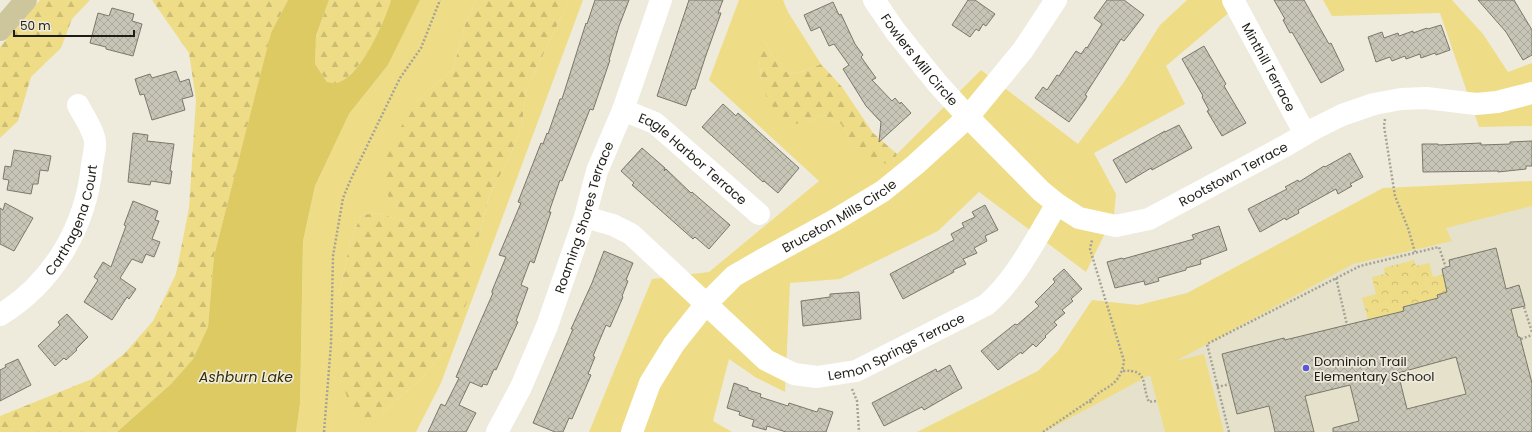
<svg xmlns="http://www.w3.org/2000/svg" width="1532" height="432" font-family="Poppins,sans-serif">
	<defs>
		<pattern id="forest-firs" width="22" height="20" patternUnits="userSpaceOnUse"><rect width="22" height="20" fill="#eedd86"/><path d="M5 1l3.5 6h-7zM16 11l3.5 6h-7z" fill="#ccbd73"/></pattern>
		<pattern id="park-crowns" width="20" height="18" patternUnits="userSpaceOnUse"><rect width="20" height="18" fill="#eedd86"/><path d="M2 6a3 3 0 1 1 6 0M12 15a3 3 0 1 1 6 0" fill="none" stroke="#ccbd73"/></pattern>
		<pattern id="building-cross-hatch" width="8" height="8" patternUnits="userSpaceOnUse"><rect width="8" height="8" fill="#c7c5b6"/><path d="M0 0l8 8M0 8l8-8" fill="none" stroke="#aaa99c"/></pattern>
	</defs>
	<rect width="100%" height="100%" fill="#eeebdc"/>
	<path fill="#e5e1ca" d="M1532,196V432H962L1198,303Z"/>
	<path fill="#eedd86" d="M420,0H476L465,25L453,70L415,102L389,198L426,231L379,213L361,215L351,240L339,292L381,414L424,376L451,341L477,244L489,196L510,156L522,125L526,91L569,0H583L441,383L416,432H296L300,404L303,241L315,186L349,114L388,65Z
		M739,0H783L788,12L821,64L805,71L790,74L779,67L767,45L759,37V60L762,82L806,123L824,115L841,124L854,148L893,164L897,154L981,70L1078,144L1124,82L1160,25L1187,0H1244L1166,66L1185,104L1094,153L1116,194L1114,215L1086,272L979,192L938,231L840,279L790,283L785,392L755,377L729,359L713,421L732,432H589L652,279L709,272L819,181L709,80Z
		M1323,0H1452L1483,34L1508,72L1532,63V126L1479,127L1440,13L1332,16Z
		M1532,181V206L1446,228L1452,241L1353,264L1176,361L1204,354L1224,432H1165L1150,375L1044,432H917L1038,371L1058,351L1092,300L1138,305L1187,293L1383,188Z"/>
	<path fill="url(#forest-firs)" d="M40,0H90L72,19L61,48L31,77L18,121L0,138V47Z
		M152,0H288L271,34L214,256L208,327L193,359L171,384L117,432H0V416L92,379L125,353L153,321L176,274L189,208L196,100L189,53Z
		M329,0H391C385,22 361,74 339,82C336,84 330,82 327,82L315,64L316,37Z
		M476,0H569L526,91L522,125L510,156L489,196L477,244L469,297L451,341L424,376L381,414L365,422L351,409L339,373V292L351,240L361,215L379,213L424,230L389,198L380,175L393,141L415,102L453,70L465,25Z
		M759,37L767,45L779,67L790,74L805,71L821,64L842,87L873,133L897,154L893,164L870,162L854,148L841,124L824,115L806,123L791,124L768,102L762,82L759,60Z"/>
	<path fill="url(#park-crowns)" d="M1414,260L1416,266L1429,263L1433,277L1443,274L1447,292L1437,295L1438,298L1403,307L1404,311L1368,320L1362,298L1376,294L1372,277L1385,274L1384,268Z"/>
	<path fill="#ddca62" d="M288,0H329L316,36L315,64L327,82C330,82 336,84 339,82C361,75 385,21 391,0H420L388,65L349,114L315,186L303,241L300,404L296,432H117L171,384L193,359L208,327L214,256L271,33Z"/>
	<path fill="url(#building-cross-hatch)" stroke="#7b786b" fill-rule="evenodd" d="M595,0H629L619,26L609,60H610L593,110L590,109L562,181L560,180L549,212H551L534,263L530,261L521,285L528,288L516,321L518,322L496,370L494,369L487,385L483,384L482,387L470,382L459,405L476,413L466,432H428L441,404L445,406L459,378L456,377L493,293H492V291L506,257L499,255L521,203L518,202L541,143L543,144L547,133L548,134L560,99H562L586,23L587,24Z
		M689,0H723L718,13H721L705,58L695,89H692L686,106L657,96Z
		M968,0H975L995,14L986,26L983,24L979,31L976,29L970,37L952,25Z
		M1107,0H1124L1144,15L1124,41L1121,39L1085,95L1087,96L1085,100L1069,122L1035,98L1043,87L1047,90L1057,75L1059,76L1076,51L1081,54L1086,47L1087,48L1102,24L1094,18Z
		M1274,0H1304L1329,44L1331,43L1344,70L1321,83L1292,32L1290,33L1283,20L1285,19Z
		M1478,0H1514L1532,30V55L1523,60L1506,32Z
		M833,2L839,15L841,14L855,44L863,55L861,57L876,78L872,80L892,101L895,98L900,104L901,102L911,113L879,142L881,122L866,106L843,69L849,65L834,44L829,46L820,27L811,31L804,15Z
		M112,8L134,14L132,21L142,24L133,56L106,49V47L90,43L98,13L109,16Z
		M1441,25L1450,50L1436,55L1435,53L1421,58L1420,54L1406,59L1405,56L1392,61L1390,57L1376,62L1368,37L1382,32L1384,38L1398,33L1399,36L1413,31V33L1427,28L1428,29Z
		M1204,46L1226,84L1224,86L1246,123L1222,136L1207,111L1209,110L1202,97L1203,96L1182,59Z
		M176,71L180,82L189,79L193,96L182,99L185,110L152,120L144,94L140,95L135,79L150,74L152,78Z
		M723,104L736,116L738,113L799,168L778,193L764,181L763,182L702,127Z
		M1179,125L1192,148L1152,170L1151,168L1126,183L1113,160L1165,131V132Z
		M133,133L148,135L147,141L174,144L170,171H172L170,184L151,181L150,185L128,182Z
		M1532,141V166H1526V169L1498,172V171L1423,172L1422,144H1438V145L1481,143V145L1510,144V142Z
		M642,148L665,168L664,171L666,169L691,193L692,192L730,225L709,249L695,237L693,239L632,185L634,183L621,171Z
		M14,150L51,156L48,171L40,170L38,184H33L31,194L7,190L9,180L3,179L5,166L11,167Z
		M1350,153L1363,177L1350,184L1352,186L1338,194L1336,189L1298,210L1299,213L1286,220L1285,218L1260,232L1248,209L1287,189L1285,187L1298,180L1299,182L1324,166L1325,167Z
		M133,201L158,211L155,220L159,221L152,239L160,242L154,257L146,254L142,263L132,259L120,278L136,289L129,299L127,297L112,320L84,302L98,280L94,277L103,262L111,267L126,226L124,225Z
		M5,203L33,218L14,251L0,244V208L3,210Z
		M985,205L998,230L985,236L987,241L974,248L977,253L963,259L966,264L953,270L954,272L903,299L890,274L954,240L951,234L964,227L962,223L975,217L972,212Z
		M1219,226L1227,250L1200,260L1201,264L1186,268V270L1158,278L1159,281L1145,285L1144,281L1115,288L1107,262L1122,258L1123,259L1194,239L1192,235Z
		M1496,248L1506,289L1519,285L1525,306L1511,309L1518,337H1520L1532,383V432H1333V428L1359,421L1350,385L1305,396L1314,432H1275L1269,406L1237,414L1222,354L1284,338L1285,340L1404,311L1403,307L1438,298L1437,295L1447,292L1442,269L1450,266L1449,260ZM1456,357L1466,394L1407,409L1398,373Z
		M604,251L633,263L626,280L628,281L622,296L623,297L610,327L606,325L593,356L595,357L588,374L591,375L572,419L569,418L563,432H555L533,423L573,329H571L592,283Z
		M1064,269L1082,289L1071,299L1073,301L1062,310L1065,313L1054,322L1057,325L1045,336L1046,337L1036,347L1033,344L1022,354L1021,352L998,370L981,351L1015,324L1017,325L1039,306L1035,302L1055,282L1053,279Z
		M859,292L861,319L803,326L801,301L830,297V294Z
		M67,314L88,337L76,349L77,350L66,360L64,358L55,366L38,346L60,325L58,322Z
		M18,359L31,385L0,401V370L6,367L5,365Z
		M950,365L962,388L924,410L922,407L884,426L872,403L936,369L937,372Z
		M734,383L748,388V390L761,394L760,397L788,406L789,403L817,412L819,408L833,412L826,432H786L767,426L766,430L752,426L754,420L739,415L740,412L727,408Z"/>
	<g fill="none" stroke-linecap="round" stroke-linejoin="round">
		<path stroke="#a5a398" stroke-width="2.5" stroke-dasharray="2 2" stroke-linecap="butt" d="M1385,119L1384,126L1395,196L1408,228L1415,252
			M1336,278L1347,325
			M1524,307L1532,332
			M1521,339L1532,335
			M1123,371C1149,369 1141,384 1149,402L1156,401
			M1217,387L1230,384
			M852,389L857,401L859,432
			M1090,403C1098,386 1120,391 1124,361L1090,249L1092,240
			M324,432L331,344L333,256L343,198L351,179L400,78L421,48L440,0
			M1043,432L1092,399
			M1229,432L1207,344L1360,266L1439,247L1446,268"/>
		<g stroke="#fff" stroke-width="22">
			<path id="s1" d="M874,0L896,32L937,83L968,117L1041,191L1057,204L1079,218L1116,226L1149,219L1285,146L1314,129L1342,115L1374,104L1401,99L1426,98L1476,104L1497,102L1532,93"/>
			<path id="s2" d="M1233,0L1305,134"/>
			<path id="s3" d="M623,110L655,123L759,214"/>
			<path id="s4" d="M585,217L613,225L631,234L766,360L794,374L817,377L856,371L986,305C1016,280 1036,238 1057,204"/>
			<path id="s5" d="M0,315C53,283 86,226 92,165C93,157 97,145 94,137C91,126 83,115 78,105"/>
			<path id="s6" d="M497,432L521,387L547,326L585,217L597,171L623,110L661,0"/>
			<path id="s7" d="M632,432L650,383L674,344L705,305L734,276L760,261L835,220L883,191L915,165L968,117L1023,50L1056,0"/>
		</g>
		<path stroke="#cdc59c" stroke-width="22" d="M0,30L26,0"/>
	</g>
	<circle fill="#5a58d0" stroke="#eeebdc" stroke-width="1.5" cx="1306" cy="368" r="4"/>
	<g text-anchor="middle" stroke-width="3.5" stroke-linejoin="round" paint-order="stroke">
		<g font-size="13" fill="#1e1d18" stroke="#eeebdc">
			<text dy="5" stroke="none"><textPath href="#s1" startOffset="75">Fowlers Mill Circle</textPath></text>
			<text dy="5" stroke="none"><textPath href="#s2" startOffset="76">Minthill Terrace</textPath></text>
			<text dy="5" stroke="none"><textPath href="#s3" startOffset="86">Eagle Harbor Terrace</textPath></text>
			<text dy="5" stroke="none"><textPath href="#s1" startOffset="468">Rootstown Terrace</textPath></text>
			<text dy="5" stroke="none"><textPath href="#s7" startOffset="310">Bruceton Mills Circle</textPath></text>
			<text dy="5" stroke="none"><textPath href="#s5" startOffset="123">Carthagena Court</textPath></text>
			<text dy="5" stroke="none"><textPath href="#s6" startOffset="232">Roaming Shores Terrace</textPath></text>
			<text dy="5" stroke="none"><textPath href="#s4" startOffset="374">Lemon Springs Terrace</textPath></text>
		</g>
		<g font-size="13" fill="#1e1d18" stroke="#eeebdc" text-anchor="start">
			<text x="1314" y="366">Dominion Trail<tspan x="1314" dy="15">Elementary School</tspan></text>
		</g>
		<g font-size="14" font-style="italic" fill="#352d00" stroke="#eeebdc">
			<text x="246" y="382">Ashburn Lake</text>
		</g>
	</g>
	<path d="M14 30v6h120v-6" fill="none" stroke="#1e1d18" stroke-width="2"/>
	<text x="20" y="30" font-size="12" fill="#1e1d18" stroke="#eeebdc" stroke-width="3" paint-order="stroke">50 m</text>
</svg>
